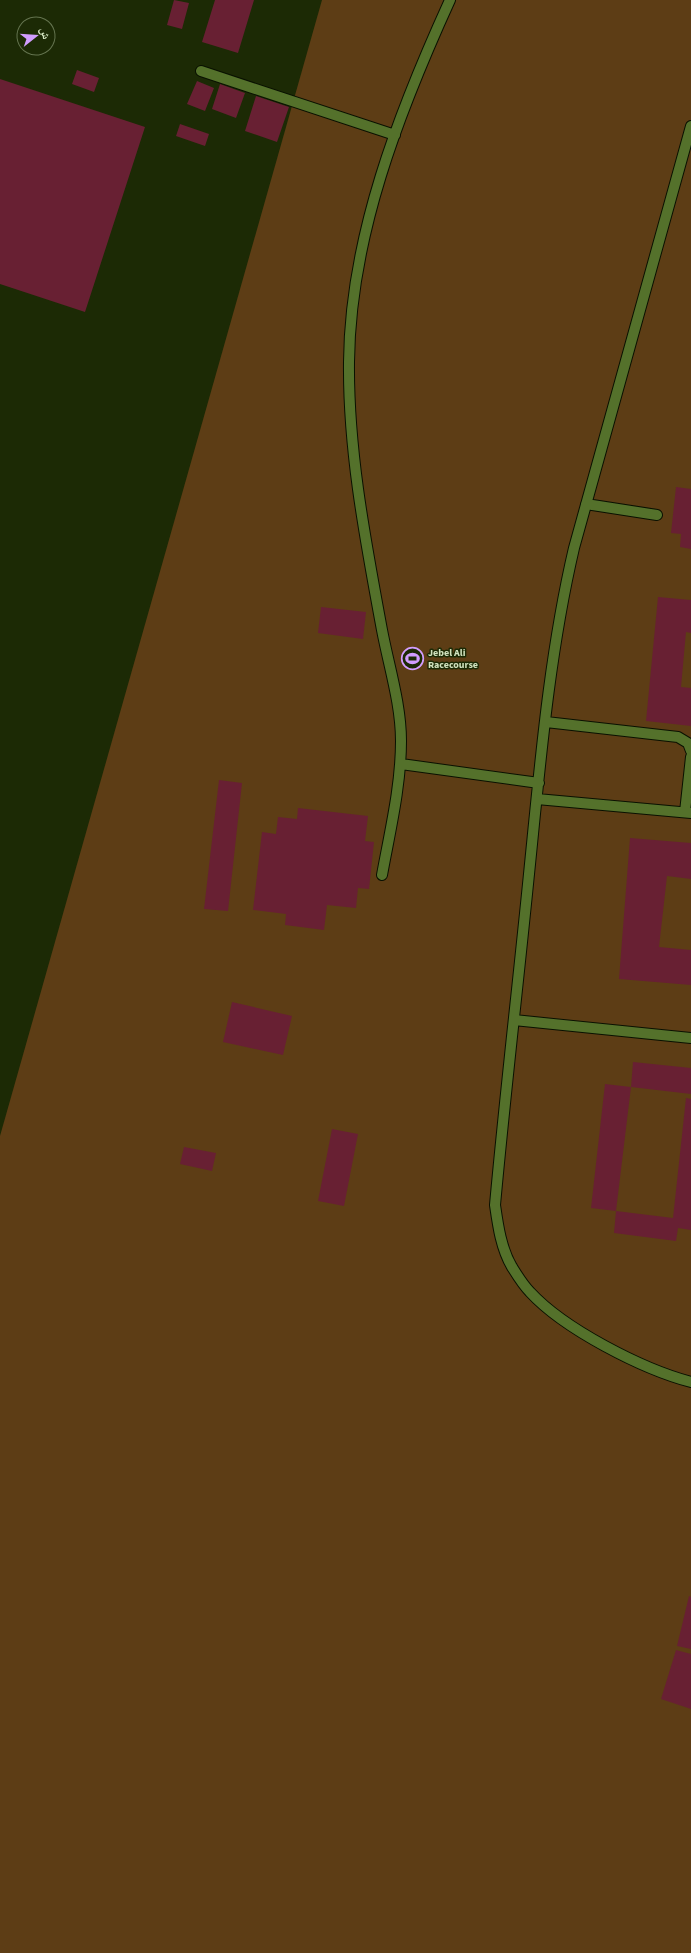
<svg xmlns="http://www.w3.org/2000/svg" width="691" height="1953" font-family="'Source Sans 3','Noto Naskh Arabic',sans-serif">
	<rect width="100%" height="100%" fill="#1c2a05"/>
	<path fill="#5d3d15" d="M322,0H691V1953H0V1136Z"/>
	<path fill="#682033" d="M174,0L189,3L182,29L167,25Z
		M215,0H254L238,53L202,42Z
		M77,70L99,78L94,92L72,84Z
		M0,79L145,127L85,312L0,284Z
		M197,81L214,88L205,111L187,104Z
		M220,84L245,93L236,118L212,109Z
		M256,96L289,107L277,142L245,131Z
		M180,124L209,134L205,146L176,136Z
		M676,487L691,489V549L680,547L681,534L671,533Z
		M658,597L691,600V633L686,632L681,687L691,688V726L646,721Z
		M321,607L366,612L363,639L318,633Z
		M219,780L242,783L228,911L204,909Z
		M298,808L368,816L365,841L374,842L369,889L358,888L356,908L327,905L324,930L285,925L286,914L253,910L262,832L276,834L278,817L297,819Z
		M630,838L691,843V879L667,876L659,947L691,950V985L619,979Z
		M232,1002L292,1016L283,1055L223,1042Z
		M633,1062L691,1068V1094L631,1087Z
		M605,1084L631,1087L616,1211L591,1208Z
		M686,1098L691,1099V1230L678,1228L676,1241L614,1233L616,1211L673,1218Z
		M332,1129L358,1134L344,1206L318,1201Z
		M184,1147L216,1153L212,1171L180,1164Z
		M689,1596L691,1597V1649L677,1646Z
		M676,1650L691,1654V1709L661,1699Z"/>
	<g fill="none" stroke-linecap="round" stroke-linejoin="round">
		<defs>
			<path id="service" d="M201,71L395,135
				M691,126L574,548C549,655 540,765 529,874C518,985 505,1095 495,1205C498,1226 501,1248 512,1267C517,1275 523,1285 530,1292C564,1329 642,1369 691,1382
				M586,504L657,515
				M546,722L678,737L688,743L691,751
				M401,764L539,783
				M537,799L691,813
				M685,812L691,757
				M382,875C390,831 401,786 401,741C401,704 389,667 382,630C366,543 348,452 349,362C350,237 399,112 450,0
				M514,1020L691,1038"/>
		</defs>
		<use href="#service" stroke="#091100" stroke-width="12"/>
		<use href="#service" stroke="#54712b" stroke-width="10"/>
	</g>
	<defs>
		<symbol id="stadium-ring" viewBox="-11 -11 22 22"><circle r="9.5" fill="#1c2a05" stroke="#d19dfe" stroke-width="1.5"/><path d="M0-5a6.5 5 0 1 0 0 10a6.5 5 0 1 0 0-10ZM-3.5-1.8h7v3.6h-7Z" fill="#d19dfe"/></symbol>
	</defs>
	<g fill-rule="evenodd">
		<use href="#stadium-ring" x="400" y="646" width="25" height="25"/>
	</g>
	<g text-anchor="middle" stroke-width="3" stroke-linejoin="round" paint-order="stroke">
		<g font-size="10" font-weight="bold" fill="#d1e2be" stroke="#1c2a05" text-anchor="start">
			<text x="428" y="656">Jebel Ali<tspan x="428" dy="12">Racecourse</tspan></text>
		</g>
	</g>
	<g transform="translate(36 36) rotate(73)"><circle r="19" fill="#1c2a05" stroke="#64744f"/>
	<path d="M0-3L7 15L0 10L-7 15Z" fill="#d19dfe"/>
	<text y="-6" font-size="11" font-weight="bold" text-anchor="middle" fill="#d1e2be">ش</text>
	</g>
</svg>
